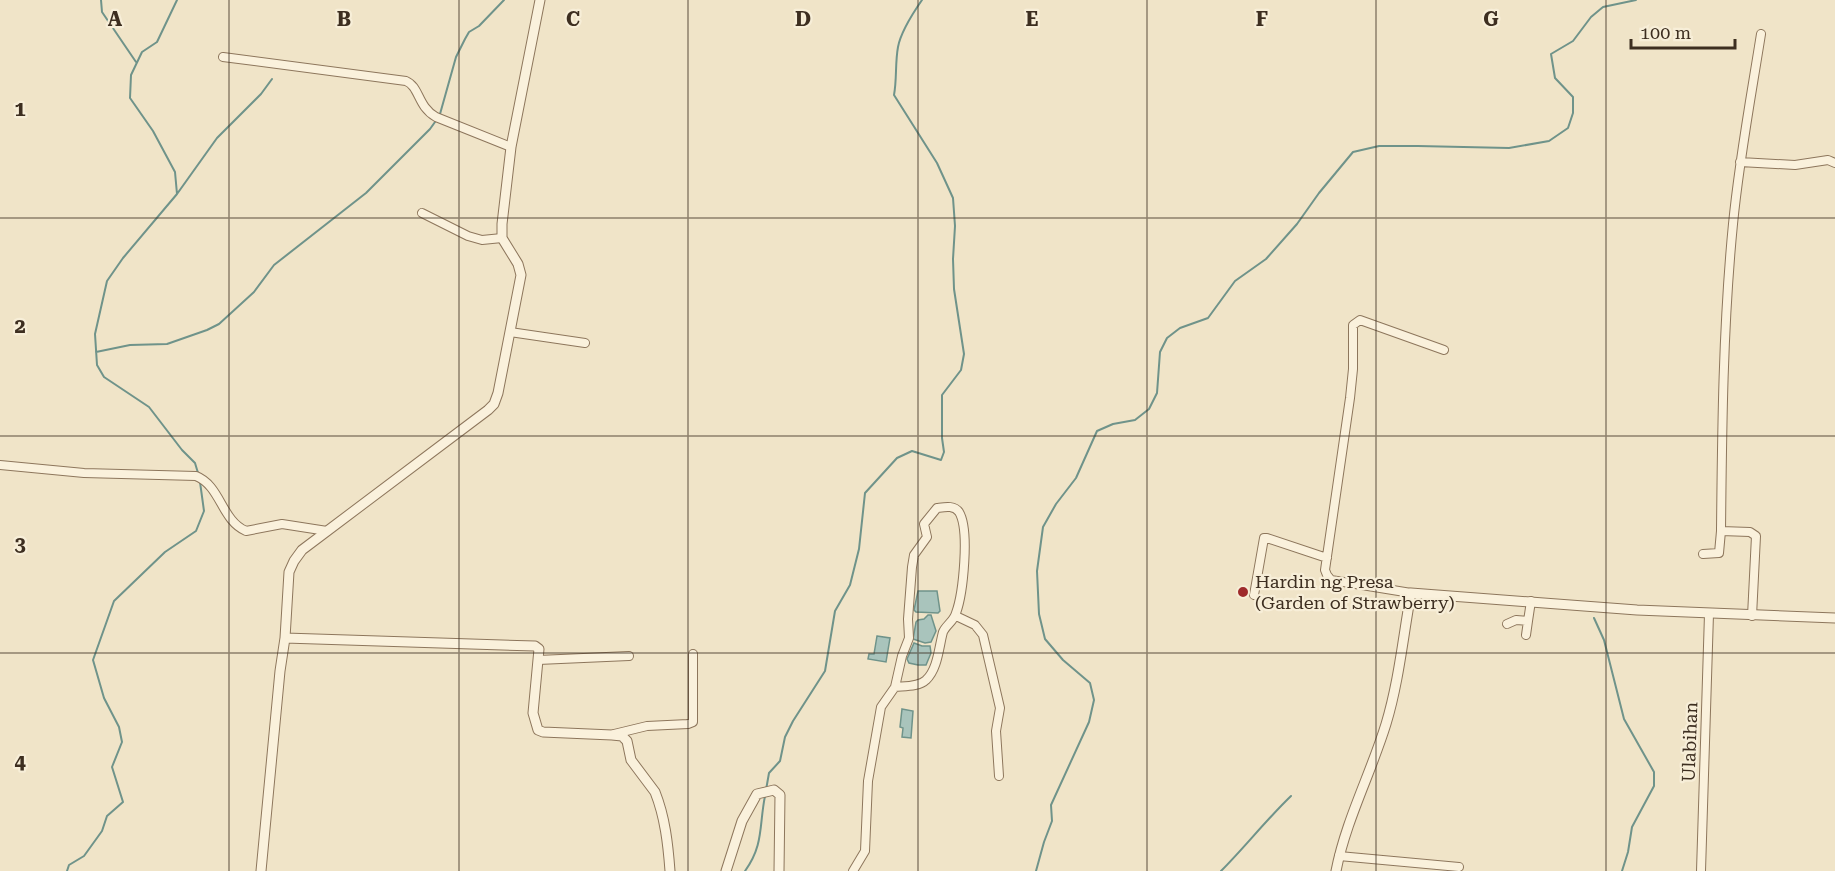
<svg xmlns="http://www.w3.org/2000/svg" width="1835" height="871" font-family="'Roboto Serif',serif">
	<rect width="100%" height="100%" fill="#f0e4c8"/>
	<path fill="#a9c4bc" stroke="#6f938a" stroke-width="1.5" d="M918,591H937L940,611L938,613L916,612L914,610Z
		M928,615H931L936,631L931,642L925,643L913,639L916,622L918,620L924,619Z
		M877,636L890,638L886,662L868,659L869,654H874Z
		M914,643L922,646H930L931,653L926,665H918L909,663L907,659Z
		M902,709L913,711L911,738L902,737L903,728L900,727Z"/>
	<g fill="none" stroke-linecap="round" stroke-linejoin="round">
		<path stroke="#6f938a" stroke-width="2" d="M101,0L102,12L136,62
			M177,0L157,42L142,52L131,75L130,98L153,131L175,172L177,194L123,258L107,281L95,334L97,365L104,377L149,407L182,450L195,463L198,473
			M440,114L456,57L465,39L469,32L479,26L504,0
			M177,194L217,138L261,94L272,79
			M96,352L130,345L167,344L207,330L219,324L254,292L274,265L366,193L430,129L435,122
			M1594,618L1604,640L1624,719L1654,772V786L1632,827L1628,852L1622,871
			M766,790L769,773L780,761L785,737L793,721L825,671L835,611L850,585L859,549L865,493L897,458L912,451L941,460L944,452L942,438V395L961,370L964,354L954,289L953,259L955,226L953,198L937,163L894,95C897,79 895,63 898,47C901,31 913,13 922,0
			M67,871L69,865L84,856L102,831L107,816L123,802L112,767L122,742L119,727L104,698L93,660L114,601L165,552L196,531L204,511L200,482
			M745,871C764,845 759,825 765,796
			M1036,871L1044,842L1052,821L1051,805L1089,722L1094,700L1090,683L1063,660L1045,639L1039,614L1037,571L1043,527L1056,504L1076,478L1097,431L1113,424L1135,420L1149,409L1157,393L1160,352L1167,338L1180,328L1208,318L1235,281L1266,259L1297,224L1319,193L1353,152L1379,146H1418L1509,148L1549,141L1568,128L1573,113V97L1555,78L1551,54L1573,41L1591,17L1603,7L1636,0
			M1221,871C1245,847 1266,820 1291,796"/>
		<defs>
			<path id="minor" d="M223,57L406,81C420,87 417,106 436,117L511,147
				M1740,162L1795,165L1828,160L1835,163
				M422,213L468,236L482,240L502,238
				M510,332L585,343
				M0,465L84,473L196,476C221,486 221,520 246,531L282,524L327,531
				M1703,554L1719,553L1721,531
				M1411,593L1331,580L1327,575L1325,570L1350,398L1353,369V325L1360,320L1444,350
				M1254,595L1264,538H1267L1327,558
				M956,616L975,625L983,635L1000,708L996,731L999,776
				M1752,616L1756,536L1750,532L1721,531C1722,428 1723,326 1733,224C1739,161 1751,97 1761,34
				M1507,624L1516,620L1528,621L1531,601
				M1526,635L1528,621
				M538,660L629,656
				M614,734L647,726L688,724L693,722V654
				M1339,856L1459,867
				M853,871L865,851L868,781L881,707L895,687L902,656L909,638L908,619L912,567L914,555L927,537L924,524L937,508C945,507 954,505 959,512C970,530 963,594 956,613C954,621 946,625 943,632C939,646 938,669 926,680C919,687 904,686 895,687
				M1701,871L1709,614"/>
			<path id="tertiary" d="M285,638L535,646L539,649L533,713L538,730L543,732L612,735L622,736L627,741L631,760L655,792C665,817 668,844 670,871
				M261,871L280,671L285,638L289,572L294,561L302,550L488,410L494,404L498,393L521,275L518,264L502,238V224L511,147L540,0
				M726,871L742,821L757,794L774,790L780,795L779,871
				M1336,871C1346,820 1371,773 1386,724C1399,681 1403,637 1411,593L1637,610L1835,618"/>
		</defs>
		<use href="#minor" stroke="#8d765c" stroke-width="10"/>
		<use href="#tertiary" stroke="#8d765c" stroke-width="11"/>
		<use href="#minor" stroke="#faf1dc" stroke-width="8"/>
		<use href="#tertiary" stroke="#faf1dc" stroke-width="9"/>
	</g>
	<path fill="none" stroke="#3d2e20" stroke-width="1.5" stroke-opacity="0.55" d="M229,0V871M459,0V871M688,0V871M918,0V871M1147,0V871M1376,0V871M1606,0V871M0,218H1835M0,436H1835M0,653H1835"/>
	<circle fill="#9e2a2b" stroke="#f7eed8" stroke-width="2" cx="1243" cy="592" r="6"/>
	<g text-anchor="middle" stroke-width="4.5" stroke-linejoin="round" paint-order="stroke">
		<g font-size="18" fill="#3d2e20" stroke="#f7eed8" text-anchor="start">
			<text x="1255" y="588">Hardin ng Presa<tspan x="1255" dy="21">(Garden of Strawberry)</tspan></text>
		</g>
		<g font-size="18" fill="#3d2e20" stroke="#f7eed8">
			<text transform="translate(1690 742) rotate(-88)" y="6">Ulabihan</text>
		</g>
	</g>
	<g font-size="20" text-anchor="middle" font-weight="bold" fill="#3d2e20" stroke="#f7eed8" stroke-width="4.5" stroke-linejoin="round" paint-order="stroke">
		<text x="115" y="26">A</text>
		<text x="344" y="26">B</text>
		<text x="573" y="26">C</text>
		<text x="803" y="26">D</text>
		<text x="1032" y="26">E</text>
		<text x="1262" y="26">F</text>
		<text x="1491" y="26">G</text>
		<text x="20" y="116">1</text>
		<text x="20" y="333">2</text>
		<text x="20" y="551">3</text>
		<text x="20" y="769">4</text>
	</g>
	<path d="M1631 39v9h104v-9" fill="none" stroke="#3d2e20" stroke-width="3"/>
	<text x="1640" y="39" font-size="18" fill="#3d2e20" stroke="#f7eed8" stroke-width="4.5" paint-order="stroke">100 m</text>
</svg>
